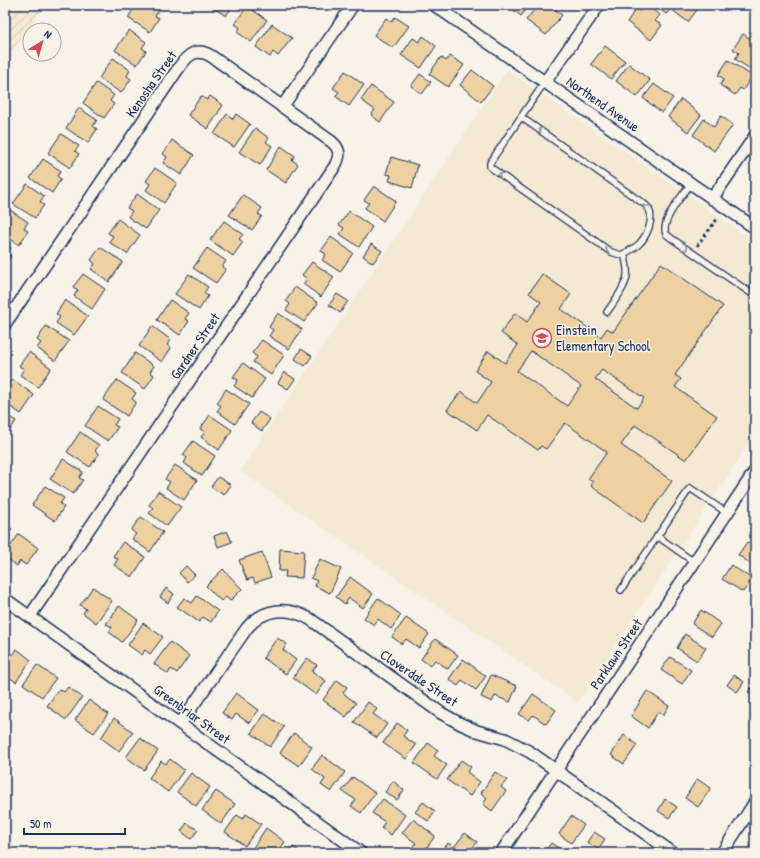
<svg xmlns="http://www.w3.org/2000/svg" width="760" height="858" font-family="'Patrick Hand',sans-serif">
	<defs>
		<pattern id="industrial-furrows" width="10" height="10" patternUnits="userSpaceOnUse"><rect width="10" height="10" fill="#f4e9d3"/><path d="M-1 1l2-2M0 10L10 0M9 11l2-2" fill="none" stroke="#d1c8b8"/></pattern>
	</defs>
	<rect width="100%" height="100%" fill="#f7f3e8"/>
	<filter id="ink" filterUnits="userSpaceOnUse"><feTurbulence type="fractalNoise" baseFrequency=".025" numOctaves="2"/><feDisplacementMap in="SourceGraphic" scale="8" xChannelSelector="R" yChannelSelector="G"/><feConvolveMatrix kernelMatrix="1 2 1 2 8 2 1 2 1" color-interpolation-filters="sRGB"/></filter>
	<g filter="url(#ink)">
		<path fill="#f4e9d3" d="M507,70L755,242V435L578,702L240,471Z"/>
		<path fill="url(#industrial-furrows)" d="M5,5H45L5,62Z"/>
		<path fill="#edd1a1" stroke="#1b2f5e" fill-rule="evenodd" d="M136,5H152L159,10L155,16L159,18L150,32L128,18Z
			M213,5H233L226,16L212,7Z
			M507,5H529L521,16Z
			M538,5H550L562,15L546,35L526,20Z
			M644,5H646L660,15L655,21L662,25L651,40L627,22L636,9L640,11Z
			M654,5H696L699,7L688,22L671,9L666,14Z
			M247,6L267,20L251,42L237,32L240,28L235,24Z
			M395,17L409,26L393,48L374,35L386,18L391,22Z
			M272,24L292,38L278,56L273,52L270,57L256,47Z
			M129,30L146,42L142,48L146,51L137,65L115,50Z
			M743,34L755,42V62L750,69L735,59L739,53L733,49Z
			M423,36L436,46L421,68L401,55L413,38L419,42Z
			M605,46L625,61L611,79L591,64Z
			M450,56L464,65L448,87L429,74L441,57L446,61Z
			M113,58L130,70L127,76L131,79L121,93L99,78Z
			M728,60L752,76L743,90L740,88L735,95L720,85L724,79L718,75Z
			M629,64L650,80L637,97L616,81Z
			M472,70L493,86L481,102L460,85Z
			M345,71L364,85L349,106L335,96L339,92L333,88Z
			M420,74L431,82L422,94L411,86Z
			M96,83L114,95L110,101L114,104L104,118L83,103Z
			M654,84L673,98L662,113L643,98Z
			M371,86L394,102L380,122L371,115L375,110L361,100Z
			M201,96L207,100L210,96L223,105L208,129L188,115Z
			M681,99L701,115L688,132L668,117Z
			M79,108L97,120L93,126L97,129L88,143L66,128Z
			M227,114L233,119L236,114L250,124L234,147L214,134Z
			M721,116L733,125L714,151L693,135L704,119L714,127Z
			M255,128L269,138L266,142L272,146L260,165L239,152Z
			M61,134L79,146L75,151L79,154L70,168L48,153Z
			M172,140L194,155L181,175L163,163L167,157L163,154Z
			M281,146L295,156L292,160L298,164L286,183L266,170Z
			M391,157L418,165L412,188L389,181L391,175L386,174Z
			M43,159L61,171L57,176L61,179L52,193L30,178Z
			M155,168L177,183L164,203L146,190L150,184L146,181Z
			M27,184L44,196L40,202L44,205L35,218L13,204Z
			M374,186L396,201L383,221L365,208L369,203L364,200Z
			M137,194L159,210L146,229L128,217L132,211L127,208Z
			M243,195L262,208L258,214L262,216L252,230L229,215Z
			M10,210L28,222L24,228L28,231L19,245L5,235V218Z
			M349,211L372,227L359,247L340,234L344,228L339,225Z
			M118,219L140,235L127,254L109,242L113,236L108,233Z
			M224,221L243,234L239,239L243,242L233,256L210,240Z
			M331,237L353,253L340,272L322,260L326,254L321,251Z
			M5,244L11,248L7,254L11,256L5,265Z
			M371,244L382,251L373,263L363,256Z
			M100,247L123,262L109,282L91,269L95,264L91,260Z
			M207,248L226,261L222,267L226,269L216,283L193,268Z
			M312,262L334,277L321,297L303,284L307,279L302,275Z
			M661,263L723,306L675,375L681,379L675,387L717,416L686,460L635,425L621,445L672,481L643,523L591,486L593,482L588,479L607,452L565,423L546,449L541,446L538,450L487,415L477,430L447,410L461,391L477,403L491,382L475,371L488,351L505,363L518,345L501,333L515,313L527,322L541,302L529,293L542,274L571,294L561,309L601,337L607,328L613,332ZM531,351L581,386L567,406L517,371ZM602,370L644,398L637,408L595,379Z
			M83,274L105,289L92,309L74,296L78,290L73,287Z
			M189,274L208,287L204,293L208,296L199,310L175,294Z
			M295,287L318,303L304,322L286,310L290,304L286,301Z
			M337,294L348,301L340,313L329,305Z
			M65,300L88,316L74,335L56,323L60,317L56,314Z
			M170,300L189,313L185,319L189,321L180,335L157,320Z
			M278,313L302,329L289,349L269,336L273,330L269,327Z
			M46,326L69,341L55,361L37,348L41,343L37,340Z
			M152,326L171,340L167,345L171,348L162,362L139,346Z
			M262,340L284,355L271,375L253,362L257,357L252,353Z
			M301,349L312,356L305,366L295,359Z
			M29,352L51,368L38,387L20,375L24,369L19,366Z
			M135,353L154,366L150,372L154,375L145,389L122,373Z
			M243,363L265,379L252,398L234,386L238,380L233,377Z
			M284,372L295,379L288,389L278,383Z
			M12,379L34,395L21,414L5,403V399L7,396L5,395V389Z
			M117,380L136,393L132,399L136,402L127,416L103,400Z
			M226,389L249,404L235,424L217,411L221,406L217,403Z
			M98,406L118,419L114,425L118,427L108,441L85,426Z
			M259,412L270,419L262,431L251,423Z
			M5,414L16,421L5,437Z
			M210,415L232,430L219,450L201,437L205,432L200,429Z
			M80,432L99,445L95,451L99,454L90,467L67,452Z
			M193,441L215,456L202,476L184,463L187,458L183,455Z
			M63,459L83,472L79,478L83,480L73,494L50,479Z
			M175,465L197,480L184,500L166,488L170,482L165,479Z
			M218,477L231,485L224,495L211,487Z
			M45,486L64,498L60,504L64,507L55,521L32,505Z
			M158,491L181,507L167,526L149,513L153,508L149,505Z
			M141,517L163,532L150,552L132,539L136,534L131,530Z
			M5,524L12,529L5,540Z
			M227,531L232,542L218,547L214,536Z
			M19,534L38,548L26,565L20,561L17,566L5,557V554Z
			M123,542L145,557L132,577L114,565L118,559L113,556Z
			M747,542L755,547V567L738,555Z
			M280,549L304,551L302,578L285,577L286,571H279Z
			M262,552L271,577L255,583L253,578L247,580L239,560Z
			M320,559L341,569L330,593L315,586L317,581L311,578Z
			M731,565L752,579L743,592L722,579Z
			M186,566L195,575L187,582L179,573Z
			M223,569L242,589L230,601L226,597L221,601L206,586Z
			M350,577L373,594L363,608L349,598L345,604L336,597Z
			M93,587L112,601L96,623L83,613L86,609L80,605Z
			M166,588L174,594L168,603L160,597Z
			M197,596L218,611L211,622L203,617L199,622L177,607L184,598L192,603Z
			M378,598L401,615L391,629L378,619L374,625L364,618Z
			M119,606L138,620L122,642L109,632L112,627L106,624Z
			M701,610L721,624L712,637L692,624Z
			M406,618L429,634L419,648L406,639L402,644L392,637Z
			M143,623L163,637L150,654L145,650L142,655L128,645Z
			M685,634L706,648L697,661L677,648Z
			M277,638L287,644L283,650L296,660L286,674L263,658Z
			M435,639L458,655L448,669L435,660L430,666L421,659Z
			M170,642L189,656L177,673L171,669L168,674L154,664Z
			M17,649L31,660L16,682L5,674V655L8,651L13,655Z
			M670,657L691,670L682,684L661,670Z
			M307,658L317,665L312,671L326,681L316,695L293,678Z
			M463,659L486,676L476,690L462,680L458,686L449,679Z
			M37,665L56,678L42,697L23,684Z
			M491,675L517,686L510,702L495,696L492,702L481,697Z
			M734,675L744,682L737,692L727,685Z
			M337,680L347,687L343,693L356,703L346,717L323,700Z
			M755,682V696L748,692Z
			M68,687L82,697L66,720L47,706L59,689L64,692Z
			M647,691L669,706L663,715L658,712L648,728L631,716Z
			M236,693L259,710L249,723L236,714L232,720L222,713Z
			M533,694L556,710L546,724L533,715L529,720L519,714Z
			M89,700L108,714L94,733L75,720Z
			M368,702L377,709L373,714L387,724L377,738L354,722Z
			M265,714L284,727L270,747L251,733Z
			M114,718L133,732L119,751L101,738Z
			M397,723L407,730L403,736L416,745L406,759L383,743Z
			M294,733L312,747L299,766L280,753Z
			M624,735L637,745L624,764L611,755Z
			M140,738L158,751L144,770L126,757Z
			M428,743L438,750L434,756L447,765L437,779L414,763Z
			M322,755L345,772L331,792L321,785L325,779L312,769Z
			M170,759L184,770L168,792L149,778L161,761L166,764Z
			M461,760L471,767L467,772L480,782L470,796L447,780Z
			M495,772L507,780L501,787L506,791L492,811L483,804L487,798L481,793Z
			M191,773L210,787L196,806L177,792Z
			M353,777L375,793L361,813L351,806L356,800L342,791Z
			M697,779L711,788L698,807L685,798Z
			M393,781L404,790L397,800L385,792Z
			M216,791L235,804L221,824L202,810Z
			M383,799L405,815L391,835L381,828L385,822L372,813Z
			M665,799L677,807L669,818L658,811Z
			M423,802L435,811L428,821L415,812Z
			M246,814L261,824L245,846L225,832L237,815L243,819Z
			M571,816L584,825L571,843L559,834Z
			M413,819L435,836L423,853H417L411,849L416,843L402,833Z
			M187,823L198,830L191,839L181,831Z
			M266,828L285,842L277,853H260L253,848Z
			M594,832L605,839L598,849L587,842Z
			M465,833L477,842L469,853H441L448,843L454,847Z
			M551,843L566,853H544Z
			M293,847L302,853H288Z"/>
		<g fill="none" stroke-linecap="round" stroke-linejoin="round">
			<defs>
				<path id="service" d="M521,117L637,199C641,202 647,205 649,209C654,220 647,236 639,244C634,249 627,252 621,255L611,252L490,167V163C508,136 526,109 545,82
					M691,184C683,194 660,221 666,234C667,235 670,237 671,238L755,296
					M607,312C614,302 625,288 627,276C628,268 626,261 624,254
					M657,536L694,562
					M621,590L690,488L727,513"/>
				<path id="minor" d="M434,5L755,228
					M545,82L599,5
					M282,107L353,5
					M712,199L755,136
					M5,324L180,66C188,55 196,47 211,56L332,142C341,150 340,156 335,166L30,616
					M5,599L361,853
					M180,724L247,628C264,608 287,606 310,619L441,713L461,724L477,731L505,739L530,752L673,853
					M501,853L755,471
					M722,853L755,802"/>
			</defs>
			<use href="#service" stroke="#1b2f5e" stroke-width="8"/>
			<use href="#minor" stroke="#1b2f5e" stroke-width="14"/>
			<path stroke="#1b2f5e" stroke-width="2.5" stroke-dasharray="3 3" stroke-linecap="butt" d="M697,246L717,219"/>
			<use href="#service" stroke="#f7f3e8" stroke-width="5.5"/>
			<use href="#minor" stroke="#f7f3e8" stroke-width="11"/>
		</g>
		<defs><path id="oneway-chevron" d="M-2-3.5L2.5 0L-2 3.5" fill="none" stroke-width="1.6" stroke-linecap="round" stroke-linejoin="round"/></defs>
		<g stroke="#8991a3">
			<use href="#oneway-chevron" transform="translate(541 130) rotate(-145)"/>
			<use href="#oneway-chevron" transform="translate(501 175) rotate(-145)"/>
			<use href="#oneway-chevron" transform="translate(645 207) rotate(-130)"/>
			<use href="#oneway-chevron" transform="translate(685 248) rotate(35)"/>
			<use href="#oneway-chevron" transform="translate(608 249) rotate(-149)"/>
		</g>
	</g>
	<defs>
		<symbol id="school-ring" viewBox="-11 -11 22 22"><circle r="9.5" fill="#f7f3e8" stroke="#d1495b" stroke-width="1.5"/><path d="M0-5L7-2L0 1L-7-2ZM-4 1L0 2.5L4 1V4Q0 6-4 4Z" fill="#d1495b"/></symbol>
	</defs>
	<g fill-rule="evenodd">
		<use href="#school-ring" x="531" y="327" width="22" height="22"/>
	</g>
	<g text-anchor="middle" stroke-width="3" stroke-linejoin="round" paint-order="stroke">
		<g font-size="14" fill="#1b2f5e" stroke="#f7f3e8">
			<text transform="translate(151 84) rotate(-55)" y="5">Kenosha Street</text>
			<text transform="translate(603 104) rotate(35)" y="5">Northend Avenue</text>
			<text transform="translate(195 346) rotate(-56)" y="5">Gardner Street</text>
			<text transform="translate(616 654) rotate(-56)" y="5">Parklawn Street</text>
			<text transform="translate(419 678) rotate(34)" y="5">Cloverdale Street</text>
			<text transform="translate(192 714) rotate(36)" y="5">Greenbriar Street</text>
		</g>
		<g font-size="14" fill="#1b2f5e" stroke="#f7f3e8" text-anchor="start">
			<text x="556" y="335">Einstein<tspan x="556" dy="16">Elementary School</tspan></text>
		</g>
	</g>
	<rect width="760" height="858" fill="none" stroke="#f7f3e8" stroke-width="20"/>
	<rect x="10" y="10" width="740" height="838" fill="none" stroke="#1b2f5e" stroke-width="1.5" filter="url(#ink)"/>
	<g transform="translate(42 42) rotate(37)"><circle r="19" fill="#f7f3e8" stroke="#9fa5b1"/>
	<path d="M0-3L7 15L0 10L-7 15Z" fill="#d1495b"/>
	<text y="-6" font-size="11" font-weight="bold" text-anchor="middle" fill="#1b2f5e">N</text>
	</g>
	<path d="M24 828v6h101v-6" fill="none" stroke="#1b2f5e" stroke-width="2"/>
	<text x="30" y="828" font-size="12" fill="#1b2f5e" stroke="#f7f3e8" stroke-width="3" paint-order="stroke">50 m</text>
</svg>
